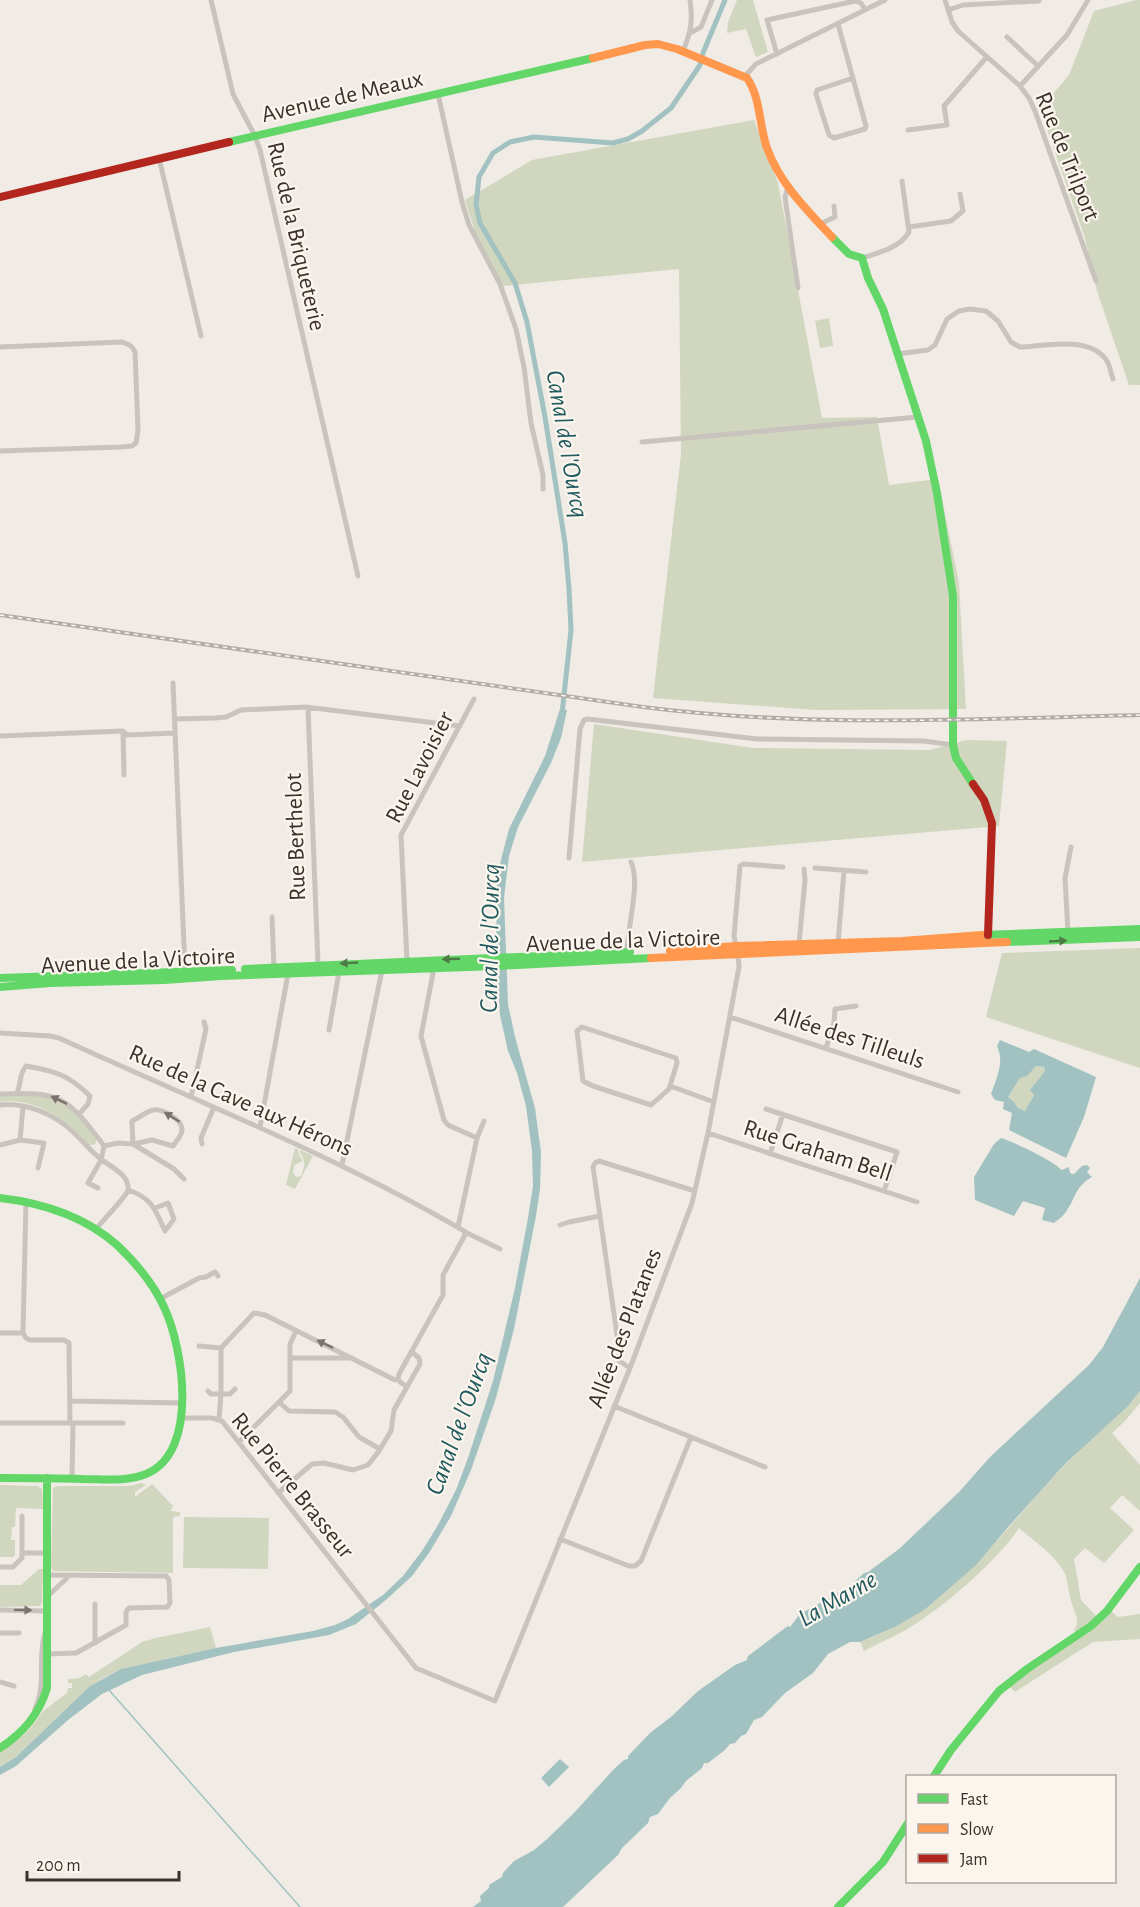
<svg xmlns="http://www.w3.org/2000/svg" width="1140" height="1907" font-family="'Alegreya Sans',sans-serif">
	<rect width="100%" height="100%" fill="#f0ebe5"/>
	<path fill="#d1d6bf" d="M737,0H753L768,52L756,57L746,29L727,33L728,22Z
		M1136,0H1140V385H1129L1097,291L1085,238L1040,109L1069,75L1094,11Z
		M754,120L778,183L822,418L877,417L889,485L938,479L959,583L966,709L816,710L653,698L681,454L679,269L503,286L477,238L465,200L532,160Z
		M829,318L833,346L820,348L815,321Z
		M594,724L753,748L930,750L966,740L1007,741L999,826L582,862Z
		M1140,948V1068L986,1017L1002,953Z
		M1036,1066L1044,1067L1045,1071L1030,1090L1034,1095L1025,1111L1020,1110L1015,1103L1008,1097L1020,1078Z
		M0,1094C15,1094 42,1094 56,1099C73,1105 85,1125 96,1139V1143L93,1145H89C68,1120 34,1097 0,1102Z
		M295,1148L298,1149L299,1155L303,1161L294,1165L293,1173L296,1177L301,1176C304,1168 307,1161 300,1153V1150L313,1156L295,1189L286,1185Z
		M1140,1391V1403L1125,1421L1112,1433L1140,1465V1511L1122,1495L1110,1508L1134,1530L1104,1563L1085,1548L1074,1559L1081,1600L1097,1617L1077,1633L1074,1630C1081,1620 1075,1615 1072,1604C1068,1594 1069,1581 1064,1572C1054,1554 1034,1541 1019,1528C999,1558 952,1600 921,1620C903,1633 883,1641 864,1651L860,1642C954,1608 999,1533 1065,1465C1089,1439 1118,1418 1140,1391Z
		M142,1483L146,1485L135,1492V1497L152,1484L173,1506L171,1511L180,1512V1516L173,1517V1573L53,1571L51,1567L53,1488L57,1486H129Z
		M0,1485L37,1486L42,1489L43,1509L16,1508L15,1527H12L11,1540H15V1555L13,1557H0Z
		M184,1517L269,1518L268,1569L183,1568Z
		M39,1569H43L42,1603L40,1606L0,1607V1585H21Z
		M1111,1611L1118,1617L1140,1614V1639L1093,1642L1015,1692L1007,1684L1071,1644Z
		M210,1627L216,1648L121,1669L105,1677L90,1686L16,1757L0,1767V1752L21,1737L30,1729L43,1711L67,1693L68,1688H72V1683H68V1679L80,1678L86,1674L89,1677L142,1642L156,1638Z"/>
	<path fill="#a1c2c1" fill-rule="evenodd" d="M560,709L567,710L561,738L551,763L518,827L509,856L504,898L508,1004L515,1037L535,1108L541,1152L540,1189L536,1216L514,1329L496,1398L471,1470L451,1516L429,1553L412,1576L387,1599L356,1624L329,1635L234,1652L142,1675L102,1694L68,1720L16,1766L0,1775V1767L16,1757L90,1686L121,1669L216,1648L313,1631L335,1625L348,1619L383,1595L403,1576L422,1551L438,1525L456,1490L468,1458L493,1381L515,1288L528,1218L533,1186L532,1151L526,1106L517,1073L508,1051L500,1015L496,952L497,886L501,860L509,829L545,756Z
		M1000,1040L1029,1052L1034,1049L1096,1077L1084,1117L1066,1158L1009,1130L1012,1113L1003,1109L1004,1102L995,1100L991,1094C996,1079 1005,1062 997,1046ZM1036,1066L1044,1067L1045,1071L1030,1090L1034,1095L1025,1111L1018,1108L1015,1103L1008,1097L1020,1078L1027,1076Z
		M1001,1138C1014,1142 1052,1160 1062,1170L1069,1167L1070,1173L1074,1174L1082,1166L1087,1165L1090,1168L1087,1172L1092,1177C1074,1187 1076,1199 1065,1213C1063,1216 1058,1220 1054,1223L1042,1220L1045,1208L1023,1201L1014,1216L975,1200L974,1177L994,1144Z
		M1140,1278V1391L1128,1406L1066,1463L1009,1526L976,1565L944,1593L924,1610L895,1627L860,1642H850L828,1654L813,1673L785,1693L762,1717L754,1720L746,1734L741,1736L735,1743L730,1744L725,1750L708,1763H704L702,1768L686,1781L681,1788L670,1798L658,1814L650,1817L648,1823L622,1848L618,1855L563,1907H473L481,1901L480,1896L489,1888V1885L502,1877L503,1873L514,1861L534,1850L546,1840L573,1814L614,1769L624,1760L628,1759V1756L650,1733L672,1716L698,1691L735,1665L747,1660L748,1656L752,1653L785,1628L788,1626L790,1627L800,1614L833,1596L852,1584L864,1573L868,1572L899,1549L959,1492L991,1456L1089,1365L1103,1347Z
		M560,1759L569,1767L549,1787L541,1778Z"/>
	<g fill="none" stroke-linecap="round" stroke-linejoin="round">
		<path stroke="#a1c2c1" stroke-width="1.5" d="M109,1690L300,1907"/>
		<path stroke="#a1c2c1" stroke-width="5" d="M562,714L571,630L569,589L565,543L545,417L527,322L515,283L480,223L476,205L479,177L493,153L510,142L534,137L613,143L628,139L642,131L671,108L700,65L703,53L725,0"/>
		<path stroke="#c9c3be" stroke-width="5" d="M211,0L233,94L255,136L260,150L358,576
			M945,0L952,22L958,31L1020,86L1029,98L1035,111L1096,281
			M948,10L963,5L1039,1
			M838,24L866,126L865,129L834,138L829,135L816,94L817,90L853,78
			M690,33L701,27L712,0
			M1007,37L1038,66
			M683,51C691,32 693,21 690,0
			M777,54L767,20L855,1L861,3L865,10
			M744,77L756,64L885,0
			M1020,86L1067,35L1088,0
			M438,94L462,202L469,225L500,284L516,329L524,367L531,423L543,475V489
			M908,130L947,125L944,106L986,58
			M159,158L201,336
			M788,187L785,197L798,288
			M820,224L835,217L834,206
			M909,227L951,221L963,211L960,194
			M862,258C878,253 900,248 909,232L902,181
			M0,347L122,342C128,344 132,345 135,352L138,430L136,443L132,446L121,447L0,451
			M898,354L928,350L935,345L947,319L959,311L970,309L986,311L998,321L1011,342L1020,347C1046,346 1090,335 1107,361C1110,366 1111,374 1113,379
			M642,442L918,417
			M173,683L185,970
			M308,708L318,964
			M174,719L215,718L226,717L241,710L306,707L460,726
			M123,731L124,775
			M0,736L123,731L127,735L175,733
			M569,858L580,729L584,720L588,719L757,739L924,741L953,745
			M815,868L866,872
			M272,917L274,968
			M1068,932L1065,878L1071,847
			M838,943L844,871
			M799,944L805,880L804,869
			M627,953C627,928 641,882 631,862
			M407,961L401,835L474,699
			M434,968L421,1036L444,1120L448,1125L477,1138
			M730,1017L958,1092
			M582,1027L676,1058L677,1063L669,1089L651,1105L593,1086L583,1081L577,1031Z
			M329,1030L339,972
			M0,1033L50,1036L59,1038C196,1101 334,1155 464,1231L465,1235L443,1275V1295L399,1374L398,1379
			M826,1048L834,1023L835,1009L856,1006
			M670,1086L714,1102
			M17,1093C22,1082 18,1076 26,1066C55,1071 69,1075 90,1096L88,1104L79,1114
			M0,1094C62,1091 68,1098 104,1146L101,1160L88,1183L98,1188
			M191,1097L206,1029L204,1022
			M0,1105C25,1102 54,1114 72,1131C82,1140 91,1152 102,1160C111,1167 130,1175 128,1190C127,1196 102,1221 96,1229
			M766,1109L897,1152L884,1191
			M260,1127L288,974
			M708,1133L917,1202
			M20,1140L23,1107
			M133,1144L174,1169L184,1179
			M202,1144L201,1138L214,1107
			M0,1145L20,1140L44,1143L38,1168
			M104,1146L118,1143L133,1144L152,1140L173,1146C176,1142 182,1135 182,1130C183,1120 162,1108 153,1110C147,1111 139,1118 132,1121L133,1144
			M770,1154L783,1114
			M342,1165L382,970
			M128,1190C152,1198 155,1209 165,1231L174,1219L168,1203L155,1208
			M26,1201L23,1333L26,1338L30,1340H64L69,1343L70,1423
			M560,1225L569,1222L600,1216
			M458,1227L477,1138L484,1121
			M465,1232L500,1249
			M160,1299L199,1278L206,1277L215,1272L218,1276
			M0,1333H23
			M199,1346L221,1348
			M290,1358H352
			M630,1368L619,1361V1349L593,1167L595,1163L599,1161L695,1191
			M208,1391L211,1394H230L235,1389
			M70,1401L181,1403
			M279,1402L289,1411L335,1412L343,1417L359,1437L380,1449
			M614,1406L765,1467
			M181,1418H212L222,1421L416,1668L495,1701L630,1368L692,1203L708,1133L739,967L738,955L734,936L740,866L743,864L783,867
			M219,1419L221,1394V1348L254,1313L265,1315L395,1380L398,1379L400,1382L407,1387
			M0,1423H123
			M239,1442L290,1391V1344L296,1331
			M72,1479L73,1423
			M278,1493L312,1464L324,1463L353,1470L368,1465L379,1451L391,1431L394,1410L420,1364L419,1358L412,1352
			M22,1516V1553
			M560,1539L629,1566H635L641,1561L691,1437
			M0,1567H13L22,1558V1553H47
			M47,1575L166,1576L169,1580L170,1603L167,1607L129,1608L126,1612V1625L76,1653L47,1654
			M47,1594H50L67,1578V1575
			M0,1610L46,1611
			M0,1633H19
			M95,1643V1604
			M0,1682L14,1686
			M35,1709C47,1683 37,1658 45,1633"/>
		<path stroke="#63d668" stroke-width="8" d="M229,142L593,58
			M832,237L849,254L862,258L868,278L883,309L926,441L937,493L953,596V745L956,758L973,784
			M982,935L1140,929
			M1007,942L1140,937
			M245,969L630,952
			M0,978L232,970
			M0,987L50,983L164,980L221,976L496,966L651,958
			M0,1198C43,1203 84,1216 117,1245C136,1263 153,1283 164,1307C183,1347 200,1452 146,1474C126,1482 103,1479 82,1479C55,1478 27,1478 0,1478
			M0,1748C23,1733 39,1715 47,1688V1478
			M934,1776L951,1750L999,1691L1027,1669L1091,1626L1107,1611L1140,1567
			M838,1907L883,1862L908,1823"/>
		<path stroke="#ff974d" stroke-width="8" d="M593,58L645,45L658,44L677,49L747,78C761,98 759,126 767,148C780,184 807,210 832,237
			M670,951L736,946L902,941L982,935
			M651,958L1007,942"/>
		<path stroke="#b3261e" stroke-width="8" d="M0,197L229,142
			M973,784L984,800L992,823L988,935"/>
		<defs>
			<path id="rail" d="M0,615L643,707C808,728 974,719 1140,715"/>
		</defs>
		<use href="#rail" stroke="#b1aca8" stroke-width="4"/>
		<use href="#rail" stroke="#fbf5ee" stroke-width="1.5" stroke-dasharray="4.5" stroke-linecap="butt"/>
	</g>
	<defs><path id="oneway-solid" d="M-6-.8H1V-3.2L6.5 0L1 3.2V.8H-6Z" transform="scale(1.5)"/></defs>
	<g fill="#4d7b46">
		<use href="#oneway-solid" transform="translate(1058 941) rotate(-3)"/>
		<use href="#oneway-solid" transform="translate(451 959) rotate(178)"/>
		<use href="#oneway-solid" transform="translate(349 963) rotate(177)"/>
	</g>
	<g fill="#7b726d">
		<use href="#oneway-solid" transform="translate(59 1100) rotate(-154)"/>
		<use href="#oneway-solid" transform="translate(172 1117) rotate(-148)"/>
		<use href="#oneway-solid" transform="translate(325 1344) rotate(-154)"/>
		<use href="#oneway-solid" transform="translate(23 1610) rotate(1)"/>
	</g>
	<g text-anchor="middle" stroke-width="4.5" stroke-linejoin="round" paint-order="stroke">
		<g font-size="24" fill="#3b302b" stroke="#fbf5ee">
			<text transform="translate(342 96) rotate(-13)" y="8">Avenue de Meaux</text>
			<text transform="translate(1068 156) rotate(68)" y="8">Rue de Trilport</text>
			<text transform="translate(297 236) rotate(77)" y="8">Rue de la Briqueterie</text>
			<text transform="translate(419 767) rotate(-63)" y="8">Rue Lavoisier</text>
			<text transform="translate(295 837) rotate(-92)" y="8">Rue Berthelot</text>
			<text transform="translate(623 940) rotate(-2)" y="8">Avenue de la Victoire</text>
			<text transform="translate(138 960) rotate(-3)" y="8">Avenue de la Victoire</text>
			<text transform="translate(850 1037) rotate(18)" y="8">Allée des Tilleuls</text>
			<text transform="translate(241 1100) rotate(24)" y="8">Rue de la Cave aux Hérons</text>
			<text transform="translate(818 1150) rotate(18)" y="8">Rue Graham Bell</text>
			<text transform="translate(624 1328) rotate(-69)" y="8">Allée des Platanes</text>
			<text transform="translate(293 1485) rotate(51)" y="8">Rue Pierre Brasseur</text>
		</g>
		<g font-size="26" font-style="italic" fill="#1f5a5e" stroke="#fbf5ee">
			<text transform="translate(568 444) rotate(80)" y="9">Canal de l'Ourcq</text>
			<text transform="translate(489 938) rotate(-89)" y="9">Canal de l'Ourcq</text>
			<text transform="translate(458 1423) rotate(-70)" y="9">Canal de l'Ourcq</text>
			<text transform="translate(837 1598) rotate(-30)" y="9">La Marne</text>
		</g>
	</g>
	<rect x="906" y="1775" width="210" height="108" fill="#fbf5ee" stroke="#aea6a0" stroke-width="1.5"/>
	<rect x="918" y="1794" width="30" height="9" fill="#63d668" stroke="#aea6a0" stroke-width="1.5"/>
	<text x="960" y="1805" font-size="18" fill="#3b302b">Fast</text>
	<rect x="918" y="1824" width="30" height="9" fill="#ff974d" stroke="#aea6a0" stroke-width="1.5"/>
	<text x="960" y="1835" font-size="18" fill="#3b302b">Slow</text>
	<rect x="918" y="1854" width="30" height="9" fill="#b3261e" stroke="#aea6a0" stroke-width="1.5"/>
	<text x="960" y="1865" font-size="18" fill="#3b302b">Jam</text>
	<path d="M27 1871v9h152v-9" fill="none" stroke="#3b302b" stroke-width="3"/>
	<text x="36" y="1871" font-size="18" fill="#3b302b" stroke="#fbf5ee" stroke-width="4.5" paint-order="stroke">200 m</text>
</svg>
